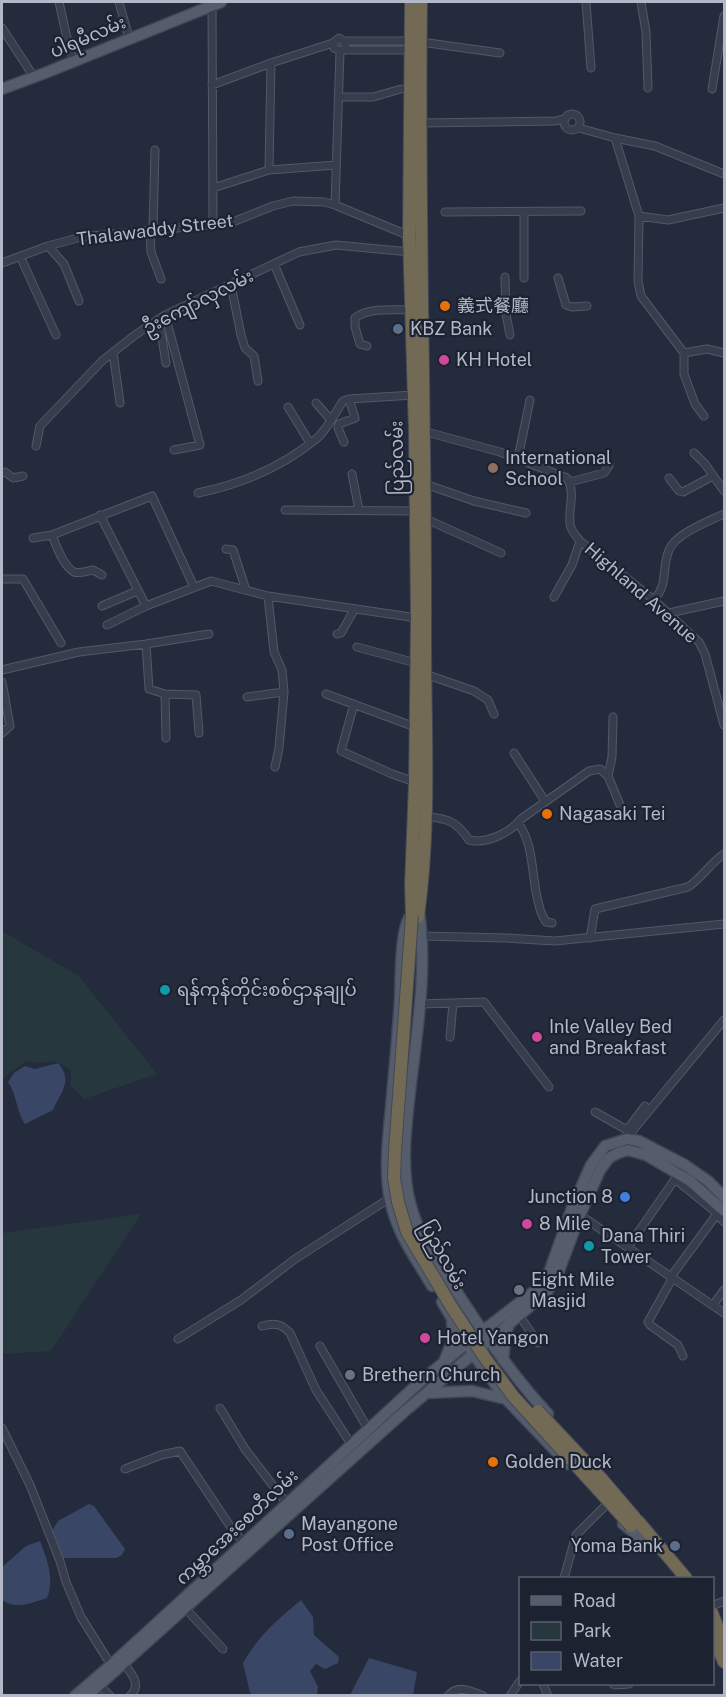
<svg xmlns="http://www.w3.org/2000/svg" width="726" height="1697" font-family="'Public Sans','Noto Sans SC','Noto Sans Myanmar',sans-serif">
	<rect width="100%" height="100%" fill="#242b3c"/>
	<path fill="#26373d" d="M2,931L79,976L157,1074L84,1099L71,1086V1071C54,1055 46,1066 26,1061L2,1079Z
		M141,1214L51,1351L2,1354V1233Z
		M475,1361L494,1383L471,1381L447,1383Z"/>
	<path fill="#394665" d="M58,1063C74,1081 60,1093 53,1110L25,1124C16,1111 17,1095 8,1082L14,1073L25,1066L35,1069Z
		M89,1504L94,1506L125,1549L122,1555L116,1558H58L50,1534L58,1521Z
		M40,1541C47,1559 55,1580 47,1598C31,1603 16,1610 2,1600V1567L26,1546Z
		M301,1600L313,1617L314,1635L339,1657L338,1663L325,1669L316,1664L310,1671L318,1687L317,1695H254L250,1693L243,1663C259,1635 277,1620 301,1600Z
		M369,1658L417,1672L413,1695H350Z"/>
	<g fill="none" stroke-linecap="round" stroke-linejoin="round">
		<defs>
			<path id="street" d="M59,2L69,47L74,61
				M119,2L129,38
				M586,2L591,68
				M641,2L646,32L648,88
				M212,6L213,224
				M2,28L34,77
				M344,41H410
				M421,42L500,53
				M343,50H410
				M212,85L271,63L333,43L339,38L344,41L346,47L342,51L334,48L333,43
				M712,89L724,16
				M338,97H373L401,89
				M564 122a8 8 0 1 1 16 0a8 8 0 1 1-16 0Z
				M421,123L556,121L566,118
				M579,128L615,138L655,146L724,174
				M615,138L639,216L638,281L641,296L684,353V374L695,404L704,416
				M269,170L271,63
				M213,188L269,170L336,165
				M335,205L340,51
				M445,212L581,211
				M639,216L668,220L724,208
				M153,229L155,150
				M150,230L151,252L161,279
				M48,246L64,264L79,301
				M20,256L56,335
				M2,263L48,246L81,237L230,223L273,206L293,201L324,202L335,205L412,237
				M274,264L300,325
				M505,277L506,314L510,335
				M524,278V212
				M558,278L566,305L572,307L587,306
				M231,285L241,335L245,348L254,356L258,381
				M165,315L200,445L174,450
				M159,319L166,363
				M367,346L360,344L355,327V318C369,307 394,310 411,310
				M113,352L120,403
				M684,353L707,349L724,353
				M316,403L330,419
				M288,407L310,443
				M423,431L500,452L567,478C576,492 568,509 570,524C571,531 576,536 580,541L654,600L699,642L705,654L724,725
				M344,442L338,428L339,424L355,418L349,399
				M36,446L40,426L102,361L135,335L165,315L299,252L336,245L410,252
				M694,453L705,464L724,491
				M518,458L530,400
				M2,473L5,472L13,478L23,476
				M352,474L359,510
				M669,478L679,491L683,492L713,476
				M570,482L604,473L609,466
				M425,484L474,501L526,513
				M198,493C241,484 282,467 316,439C327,430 335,413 343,401L349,399L414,395
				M285,510L416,511
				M100,515L146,606L211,581L268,596L417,618
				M426,519L501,553
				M52,535C56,545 63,566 74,572C79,574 87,571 93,570L102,575
				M33,538L52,535L152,496L194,587
				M226,549L233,550L246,590
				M2,579H23L61,643
				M268,596L274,652L282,670L284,692L279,748L275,767
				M554,597L572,565L580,541
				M654,600C669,583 661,569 669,550C675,534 709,521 724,514
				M102,606L137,591
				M669,613L724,601
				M107,625L146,606
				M337,634L341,633L354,610
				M146,644L149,689L165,694L196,695L199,733
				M357,647L416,663
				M2,670L79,652L146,644L209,634
				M425,674L474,691L488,700L494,714
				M2,682L10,726L2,733
				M165,694L166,738
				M326,694L415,727
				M247,697L284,692
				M354,704L341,751L392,774L415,782
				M514,753L545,801
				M608,776L612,757L613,717
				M425,816C447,819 456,820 469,840C487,844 510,833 521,819L589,771L600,769L608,776L620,805
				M518,823C535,845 531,879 539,905C540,911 543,917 546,922L552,923
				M421,936L506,938L555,941L724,924
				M590,938L595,909L688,887C702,878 710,863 724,854
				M420,1004L484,1002L549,1087
				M450,1037L453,1003
				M595,1112L627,1130
				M629,1135L724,1020
				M628,1150L627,1139L629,1135L627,1130L645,1106
				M580,1215L724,1313
				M628,1247L675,1179L712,1209L724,1222
				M670,1278L717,1214
				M672,1279L648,1322L650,1325L678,1345L683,1356
				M713,1305L724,1290
				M519,1315L538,1343
				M262,1326C274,1323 281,1323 290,1333L316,1390L351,1444
				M178,1339L241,1300L295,1259L390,1198
				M320,1346L368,1429
				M220,1408L245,1449L287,1504
				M2,1428L30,1485L60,1561L66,1582L81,1617L111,1665
				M125,1469L161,1455L180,1451L230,1526L244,1543
				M564,1578L576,1535L605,1506
				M712,1606L724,1601
				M185,1608L223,1649
				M121,1661C130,1671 143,1684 130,1696
				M543,1684L548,1696
				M613,1684L615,1685L629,1684
				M99,1685L110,1696
				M448,1696C458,1684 471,1691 483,1696
				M510,1696L520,1681"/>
			<path id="primary" d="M2,89L45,73L221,2
				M419,911C429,979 413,1052 407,1120C404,1148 403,1179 411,1206C418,1233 433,1255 448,1278C478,1326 510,1373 548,1414
				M409,918C400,933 401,979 400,999C398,1035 394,1072 391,1108C388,1138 384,1170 390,1200C398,1236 414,1255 432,1286
				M442,1302L473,1354L506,1399L568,1464
				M445,1359L453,1340L452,1322
				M503,1360L506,1333L510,1322
				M427,1393L472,1391L506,1399
				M623,1524L646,1542
				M75,1696L111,1665L420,1382L467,1343L541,1286L550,1270L572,1208L591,1165L605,1146L627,1139L639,1141L685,1165L708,1181L724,1197
				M87,1696L405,1411L547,1292L557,1276L580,1215L600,1170L609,1158L618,1153L628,1150L646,1155L690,1181L724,1211"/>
			<path id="highway" d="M411,2L409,237L415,432L417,618L415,782L411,885L412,916
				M418,917C431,824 425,730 425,637C426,425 418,213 421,2
				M638,1521L686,1578
				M712,1613L724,1644
				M713,1636L724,1662"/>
		</defs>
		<use href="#street" stroke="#535867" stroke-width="9"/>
		<use href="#primary" stroke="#414655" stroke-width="13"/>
		<use href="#highway" stroke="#434857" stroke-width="14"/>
		<use href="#street" stroke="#373d4c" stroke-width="7"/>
		<use href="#primary" stroke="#555c6c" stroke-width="10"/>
		<use href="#highway" stroke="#726a55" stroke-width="12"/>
		<defs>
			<path id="highway-bridge" d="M412,916L395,1151L394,1178L398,1202L407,1232L451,1306L485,1358L513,1396L631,1526
				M538,1411L600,1477L635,1518"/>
		</defs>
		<use href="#highway-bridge" stroke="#434857" stroke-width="14" stroke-linecap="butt"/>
		<use href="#highway-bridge" stroke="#726a55" stroke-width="12"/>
	</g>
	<g fill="#e8710a" stroke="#1d2231" stroke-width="2">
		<circle cx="445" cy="306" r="6"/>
		<circle cx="547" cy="814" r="6"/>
		<circle cx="493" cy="1462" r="6"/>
	</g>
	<g fill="#5c6f8a" stroke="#1d2231" stroke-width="2">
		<circle cx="398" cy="329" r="6"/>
		<circle cx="289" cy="1534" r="6"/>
		<circle cx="675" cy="1546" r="6"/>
	</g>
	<g fill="#d1479c" stroke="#1d2231" stroke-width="2">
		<circle cx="444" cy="360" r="6"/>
		<circle cx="537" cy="1037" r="6"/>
		<circle cx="527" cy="1224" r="6"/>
		<circle cx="425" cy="1338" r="6"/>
	</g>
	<circle fill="#8d6e63" stroke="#1d2231" stroke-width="2" cx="493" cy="468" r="6"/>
	<g fill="#0f9aa8" stroke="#1d2231" stroke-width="2">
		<circle cx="165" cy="990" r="6"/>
		<circle cx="589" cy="1246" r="6"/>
	</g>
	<circle fill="#3f7fe0" stroke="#1d2231" stroke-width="2" cx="625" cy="1197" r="6"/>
	<g fill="#6b7280" stroke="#1d2231" stroke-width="2">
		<circle cx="519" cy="1290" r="6"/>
		<circle cx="350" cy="1375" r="6"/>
	</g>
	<g text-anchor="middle" stroke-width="4.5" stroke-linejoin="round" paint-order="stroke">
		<g font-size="18" fill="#b3b8c8" stroke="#1d2231">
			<text transform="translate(88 37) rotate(-23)" y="6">ပါရမီလမ်း</text>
			<text transform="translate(155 230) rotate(-7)" y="6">Thalawaddy Street</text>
			<text transform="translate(198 302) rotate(-27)" y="6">ဦးကျော်လှလမ်း</text>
			<text transform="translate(397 458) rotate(-91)" y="6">ပြည်လမ်း</text>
			<text transform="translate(641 593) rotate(41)" y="6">Highland Avenue</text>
			<text transform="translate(443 1255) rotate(61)" y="6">ပြည်လမ်း</text>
			<text transform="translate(237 1527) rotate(-43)" y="6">ကမ္ဘာအေးစေတီလမ်း</text>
		</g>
		<g font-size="18" fill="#b3b8c8" stroke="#1d2231" text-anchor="start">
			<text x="457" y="312">義式餐廳</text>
			<text x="410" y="335">KBZ Bank</text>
			<text x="456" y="366">KH Hotel</text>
			<text x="505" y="464">International<tspan x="505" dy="21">School</tspan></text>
			<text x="559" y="820">Nagasaki Tei</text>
			<text x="177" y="996">ရန်ကုန်တိုင်းစစ်ဌာနချုပ်</text>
			<text x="549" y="1033">Inle Valley Bed<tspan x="549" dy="21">and Breakfast</tspan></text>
			<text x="613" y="1203" text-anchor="end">Junction 8</text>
			<text x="539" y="1230">8 Mile</text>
			<text x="601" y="1242">Dana Thiri<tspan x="601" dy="21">Tower</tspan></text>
			<text x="531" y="1286">Eight Mile<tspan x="531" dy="21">Masjid</tspan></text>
			<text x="437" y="1344">Hotel Yangon</text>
			<text x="362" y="1381">Brethern Church</text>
			<text x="505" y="1468">Golden Duck</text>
			<text x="301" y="1530">Mayangone<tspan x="301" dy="21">Post Office</tspan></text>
			<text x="663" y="1552" text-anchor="end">Yoma Bank</text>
		</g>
	</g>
	<rect width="726" height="1697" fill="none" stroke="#b3b8c8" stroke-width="6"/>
	<rect x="519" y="1577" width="195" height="108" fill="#1d2231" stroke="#595e6d" stroke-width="1.5"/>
	<rect x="531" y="1596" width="30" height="9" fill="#555c6c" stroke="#595e6d" stroke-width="1.5"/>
	<text x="573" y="1607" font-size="18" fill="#b3b8c8">Road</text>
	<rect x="531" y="1622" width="30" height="18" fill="#26373d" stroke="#595e6d" stroke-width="1.5"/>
	<text x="573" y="1637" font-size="18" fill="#b3b8c8">Park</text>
	<rect x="531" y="1652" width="30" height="18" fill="#394665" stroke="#595e6d" stroke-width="1.5"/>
	<text x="573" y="1667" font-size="18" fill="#b3b8c8">Water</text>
</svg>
